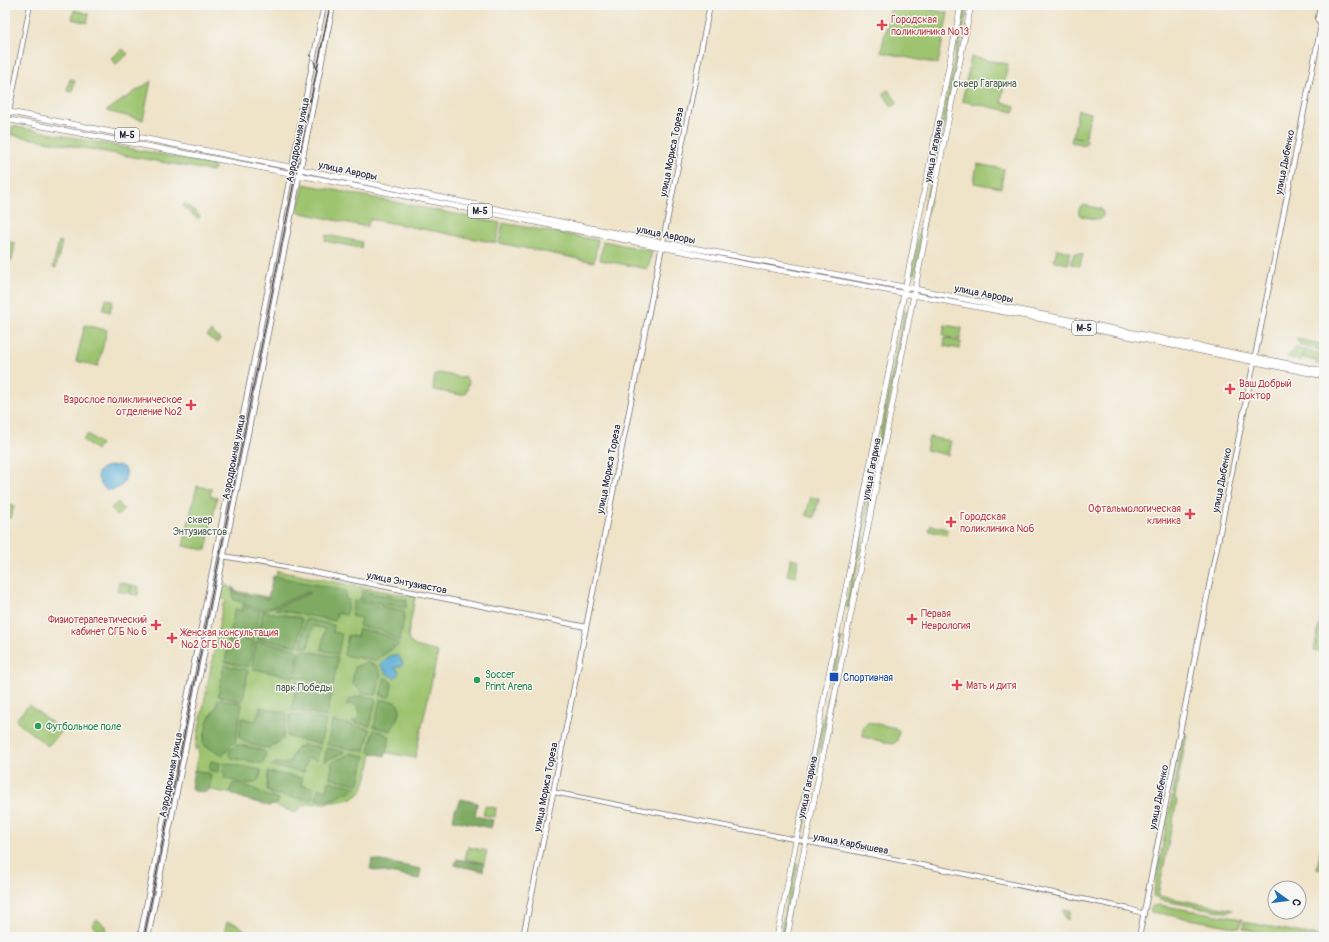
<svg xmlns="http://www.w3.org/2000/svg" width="1329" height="942" font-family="Pangolin,sans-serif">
	<rect width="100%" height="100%" fill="#f6f6f2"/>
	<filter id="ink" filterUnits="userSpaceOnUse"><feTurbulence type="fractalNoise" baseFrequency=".025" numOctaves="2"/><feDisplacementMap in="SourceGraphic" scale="8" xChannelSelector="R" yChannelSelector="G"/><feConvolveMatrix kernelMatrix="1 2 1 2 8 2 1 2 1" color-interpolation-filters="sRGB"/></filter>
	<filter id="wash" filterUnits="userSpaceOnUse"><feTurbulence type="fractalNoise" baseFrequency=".012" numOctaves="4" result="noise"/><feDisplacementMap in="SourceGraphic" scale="16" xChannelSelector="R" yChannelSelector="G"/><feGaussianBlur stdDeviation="0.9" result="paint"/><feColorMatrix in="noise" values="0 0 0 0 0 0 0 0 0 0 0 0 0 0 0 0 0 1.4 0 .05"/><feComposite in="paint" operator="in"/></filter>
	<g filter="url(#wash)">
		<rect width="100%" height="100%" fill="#efe3c8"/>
		<path fill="#9ec46f" stroke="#607355" d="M891,5H910L948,13L938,64L881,52Z
			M965,5H968L915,274L913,275L911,273Z
			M74,10L89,14L87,23L72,19Z
			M123,49L128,54L116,64L111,58Z
			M971,57L1008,64L1001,102L1015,106L1014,112L962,101Z
			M70,79L75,80L72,92L67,91Z
			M151,81L143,120L106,111Z
			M888,90L898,103L892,107L883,93Z
			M1078,110L1091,113L1085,139L1087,140L1085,145L1071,142L1072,137L1081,138L1073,136Z
			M12,126L212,164L214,166L215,169L211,171L11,135Z
			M977,164L1004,169L1001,188L974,183Z
			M304,184L500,223L496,243L370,219L367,227L297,212Z
			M185,203L200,216L198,219L182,206Z
			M1084,205L1101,209L1103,213V216L1099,220L1081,216C1078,214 1078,211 1080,207Z
			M503,223L598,240L594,262L499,243Z
			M326,235L362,242L361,248L325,241Z
			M59,241L62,242L56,268L53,267Z
			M603,241L652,251L648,269L600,260Z
			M10,242L15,243L12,261L7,260Z
			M1057,249L1071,252L1068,264L1054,261Z
			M1074,253L1083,254L1080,266L1071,264Z
			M106,299L113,301L110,312L103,310Z
			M906,310L907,311L849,607L847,608L846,606L904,311Z
			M85,325L107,330L98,366L76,361Z
			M945,325L962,328L960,340L943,336Z
			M211,331L220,339L217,343L207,336Z
			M945,338L961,342L960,349L944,346Z
			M1297,339L1324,345V351L1301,346L1297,341Z
			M1295,348L1304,350L1301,361L1286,357Z
			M1304,350L1323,354L1322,358L1324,359V366L1316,364V361L1303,358Z
			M439,373L466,378L469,382L466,393L461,395L435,390L433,387L435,375Z
			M88,434L101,444L96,450L83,440Z
			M929,437L951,441L948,455L926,450Z
			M197,486L212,489L210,496L217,498L206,550L183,546Z
			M811,497L819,499L814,518L806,515Z
			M118,502L124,510L117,516L111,508Z
			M7,505L14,506L11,518L5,517Z
			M931,525L946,529L948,531L947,535L929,531Z
			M791,558L799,560L795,577L787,575Z
			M277,571L415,597L408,636L409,641L415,646L438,652L415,758L373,750C370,761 367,788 358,795C348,803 316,803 303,805L296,813L254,798L207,789L193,781L199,747L195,750L223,604H225L226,600L220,598L222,585L229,586L230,590L273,598Z
			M119,582L131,585L129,593L117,591Z
			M132,585L139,587L138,595L130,594Z
			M1321,617L1324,618V652L1314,650Z
			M841,638L842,640L803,834H801L800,833L839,639Z
			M29,705L60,729V733L48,746L17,722V718Z
			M868,722L896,728L899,732L897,741L893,744L864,737C861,733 863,724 868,722Z
			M1187,734L1175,797L1177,801L1158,895L1155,897L1153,896L1184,735Z
			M485,806L496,808L495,817L483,815Z
			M1324,833V870L1317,868Z
			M468,847L487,851L484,863L465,859Z
			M796,863L798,864L783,937H780L794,864Z
			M1159,896L1229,909L1233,910L1229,912H1225L1159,900L1157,897Z
			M1159,905L1242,919L1240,928L1151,912L1150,908L1152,906Z
			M1064,909L1070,910L1068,920L1064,917Z
			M97,919L107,928L102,934L92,925Z
			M1244,921L1250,923L1324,937H1279L1243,929Z
			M227,922L237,924L246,931V937H225L223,936Z"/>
		<path fill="#7eaa62" stroke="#50664e" d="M273,576L346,591L345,598L349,600L346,615L337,613L335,621L275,609V608L310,593L308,592L265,610L243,605V602L234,600L232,587L234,588L235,593L268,599Z
			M362,591L407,600L406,608L359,599L361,598Z
			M354,601H358L405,611L400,640L399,641L383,631L359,626L361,618L351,616Z
			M243,607L260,611L254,638L230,633L235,609L242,611Z
			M263,611L301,618L302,619L298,645L297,646L258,639Z
			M307,619L334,625L333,632L342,634L338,654L321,650L325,629L313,626L308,648L302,647L301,645L305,620Z
			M359,629L383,634L398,643V645L374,661L344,655L348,635L357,637Z
			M230,636L254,641L249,666L248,667L225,662Z
			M257,641L296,649L298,651L294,676L292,677L253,669L252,667L256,642Z
			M302,650L338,657L333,686L296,677L300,651Z
			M368,663L376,665L381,675L376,695L361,692L352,683L355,667L361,664Z
			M224,665L247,670L248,671L243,700L241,701L218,696Z
			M385,677L392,683L390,697L380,695Z
			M296,682L332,689L327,717L292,710Z
			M361,695L376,699L370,726L352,722L359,718C362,707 356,702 346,705L349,700Z
			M218,699L241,703L242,705L235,742L223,755L205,746L203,742L208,720L216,707Z
			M380,699L396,702L400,708V712L391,731L374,727Z
			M260,707L286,713L287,715L283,739L269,748C261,748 244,744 239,737L242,718L256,721Z
			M292,714L326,720L320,744L288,737L287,736L290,715Z
			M332,721L369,729L370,730L365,751L327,745Z
			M374,730L382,732L390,737L385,756L369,752Z
			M237,745H241L264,751L266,753L263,764L232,758L229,754L230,750Z
			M302,745H306L320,747L317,760L307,758L304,772L271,766L275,763L288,764L296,749Z
			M327,748L344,751L345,752L325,761H324Z
			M351,753L365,756L359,783L358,784L330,778L332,765L331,763Z
			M211,761L220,763L219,772L209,770Z
			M224,763L261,770C261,792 237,781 224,778L225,773L223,772Z
			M194,770L211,774C210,779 211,789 206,792L194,791L191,788Z
			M268,772L302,778L301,785L314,788L312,798L310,800L271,794L267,789Z
			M329,781L357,787V788C345,793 328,805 316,799L318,788L324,790L327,789Z
			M234,783L253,788L267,796L279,799L278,803L269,806L241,798L233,794L230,790L232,785Z
			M461,799L477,803L475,816L493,820L491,828L453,820L455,810Z
			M372,859L421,869L419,879L370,869Z
			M457,859L484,864L483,871L455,865Z"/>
		<path fill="#5badd6" stroke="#3e6888" d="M119,465L124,468L127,472C124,486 120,490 107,490C100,486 92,473 103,468C105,466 116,466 119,465Z
			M392,655L398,656L403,663L401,666L396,667V669L398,670L399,673L395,678L386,673L381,666L382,662Z"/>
	</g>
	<g filter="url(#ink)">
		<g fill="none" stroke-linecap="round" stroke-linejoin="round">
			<defs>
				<path id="tertiary" d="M5,133L30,5
					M553,792L889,858L1130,909L1144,914"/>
				<path id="secondary" d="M1320,5L1318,19L1321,26
					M223,556L308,571L586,627
					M140,937L324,5
					M148,937L333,5
					M523,937L552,798L710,5
					M1139,937L1321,26L1324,20"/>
				<path id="primary" d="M5,111L300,169L655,241L915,289L1324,371
					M5,119L299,175L751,265L1058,322L1324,376
					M777,937L961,5
					M787,937L971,5"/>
			</defs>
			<use href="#tertiary" stroke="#6a666c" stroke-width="5.5"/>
			<use href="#secondary" stroke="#6a666c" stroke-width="6"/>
			<use href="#primary" stroke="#6a666c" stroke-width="6"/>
			<use href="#tertiary" stroke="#fff" stroke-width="4"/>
			<use href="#secondary" stroke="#fff" stroke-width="4.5"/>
			<use href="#primary" stroke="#fff" stroke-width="5"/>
			<path stroke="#22223b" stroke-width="1" d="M309,55L313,59L317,69
				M298,108L306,105L311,98
				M144,937L298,161L330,5"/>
		</g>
	</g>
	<g fill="#e0444e" stroke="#f6f6f2" stroke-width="1.5">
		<path d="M880 19h4v4h4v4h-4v4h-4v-4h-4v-4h4z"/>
		<path d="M1228 383h4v4h4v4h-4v4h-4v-4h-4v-4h4z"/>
		<path d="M189 399h4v4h4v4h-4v4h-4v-4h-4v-4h4z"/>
		<path d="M1188 508h4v4h4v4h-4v4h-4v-4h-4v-4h4z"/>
		<path d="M949 516h4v4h4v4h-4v4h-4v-4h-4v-4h4z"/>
		<path d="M910 613h4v4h4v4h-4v4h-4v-4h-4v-4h4z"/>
		<path d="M154 619h4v4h4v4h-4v4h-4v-4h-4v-4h4z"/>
		<path d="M170 632h4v4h4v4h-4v4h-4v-4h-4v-4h4z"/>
		<path d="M955 679h4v4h4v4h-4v4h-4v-4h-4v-4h4z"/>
	</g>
	<rect fill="#1a4fb4" stroke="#f6f6f2" stroke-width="1.5" x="829" y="672" width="10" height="10" rx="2"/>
	<g fill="#2e9e5b" stroke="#f6f6f2" stroke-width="1.5">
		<circle cx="477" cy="680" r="4"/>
		<circle cx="38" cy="726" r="4"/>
	</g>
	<g text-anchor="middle" stroke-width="3" stroke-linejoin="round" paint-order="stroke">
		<g fill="#f6f6f2" stroke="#626272" stroke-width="1">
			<rect x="115" y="128" width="24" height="14" rx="3"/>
			<rect x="468" y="204" width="24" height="14" rx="3"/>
			<rect x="1072" y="321" width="24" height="14" rx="3"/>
		</g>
		<g font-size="9" font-weight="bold" fill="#22223b">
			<text x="127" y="138">М-5</text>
			<text x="480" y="214">М-5</text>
			<text x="1084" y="331">М-5</text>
		</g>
		<g font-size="10" fill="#be3a42" stroke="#f6f6f2" text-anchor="start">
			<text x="891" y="23">Городская<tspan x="891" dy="12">поликлиника №13</tspan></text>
			<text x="1239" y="387">Ваш Добрый<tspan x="1239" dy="12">Доктор</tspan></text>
			<text x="182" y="403" text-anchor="end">Взрослое поликлиническое<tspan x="182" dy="12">отделение №2</tspan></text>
			<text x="1181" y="512" text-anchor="end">Офтальмологическая<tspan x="1181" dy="12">клиника</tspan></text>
			<text x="960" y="520">Городская<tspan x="960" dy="12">поликлиника №6</tspan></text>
			<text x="921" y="617">Первая<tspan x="921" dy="12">Неврология</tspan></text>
			<text x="147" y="623" text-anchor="end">Физиотерапевтический<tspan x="147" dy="12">кабинет СГБ № 6</tspan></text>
			<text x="181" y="636">Женская консультация<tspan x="181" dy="12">№2 СГБ № 6</tspan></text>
			<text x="966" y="689">Мать и дитя</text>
		</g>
		<g font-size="10" fill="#4d5b4d" stroke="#f6f6f2">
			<text x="985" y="87">сквер Гагарина</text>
			<text x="200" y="523">сквер<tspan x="200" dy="12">Энтузиастов</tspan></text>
			<text x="304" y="691">парк Победы</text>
		</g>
		<g font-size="10" fill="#22223b" stroke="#f6f6f2">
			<text transform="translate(297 140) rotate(-79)" y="4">Аэродромная улица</text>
			<text transform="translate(933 151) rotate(-79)" y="4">улица Гагарина</text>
			<text transform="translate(671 152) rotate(-79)" y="4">улица Мориса Тореза</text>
			<text transform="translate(1284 162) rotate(-79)" y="4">улица Дыбенко</text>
			<text transform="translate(348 170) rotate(12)" y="4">улица Авроры</text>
			<text transform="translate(666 234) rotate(11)" y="4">улица Авроры</text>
			<text transform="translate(984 293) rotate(11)" y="4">улица Авроры</text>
			<text transform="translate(233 457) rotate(-79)" y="4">Аэродромная улица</text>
			<text transform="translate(608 469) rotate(-79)" y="4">улица Мориса Тореза</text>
			<text transform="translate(871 469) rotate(-79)" y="4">улица Гагарина</text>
			<text transform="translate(1221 480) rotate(-79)" y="4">улица Дыбенко</text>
			<text transform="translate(407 582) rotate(11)" y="4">улица Энтузиастов</text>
			<text transform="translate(170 775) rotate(-79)" y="4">Аэродромная улица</text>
			<text transform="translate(545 787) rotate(-79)" y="4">улица Мориса Тореза</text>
			<text transform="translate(807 787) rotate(-78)" y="4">улица Гагарина</text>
			<text transform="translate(1158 797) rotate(-79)" y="4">улица Дыбенко</text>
			<text transform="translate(851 843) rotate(11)" y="4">улица Карбышева</text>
		</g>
		<g font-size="10" fill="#27864d" stroke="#f6f6f2" text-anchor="start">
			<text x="485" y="678">Soccer<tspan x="485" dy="12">Print Arena</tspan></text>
			<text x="46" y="730">Футбольное поле</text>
		</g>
		<g font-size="10" fill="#164399" stroke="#f6f6f2" text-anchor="start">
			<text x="843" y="681">Спортивная</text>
		</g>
	</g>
	<rect width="1329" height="942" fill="none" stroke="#f6f6f2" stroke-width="20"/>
	<g transform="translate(1287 900) rotate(104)"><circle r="19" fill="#f6f6f2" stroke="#a1a1a9"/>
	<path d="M0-3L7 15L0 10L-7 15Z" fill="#1f6fb2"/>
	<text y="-6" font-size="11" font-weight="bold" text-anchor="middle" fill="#22223b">С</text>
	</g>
</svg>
